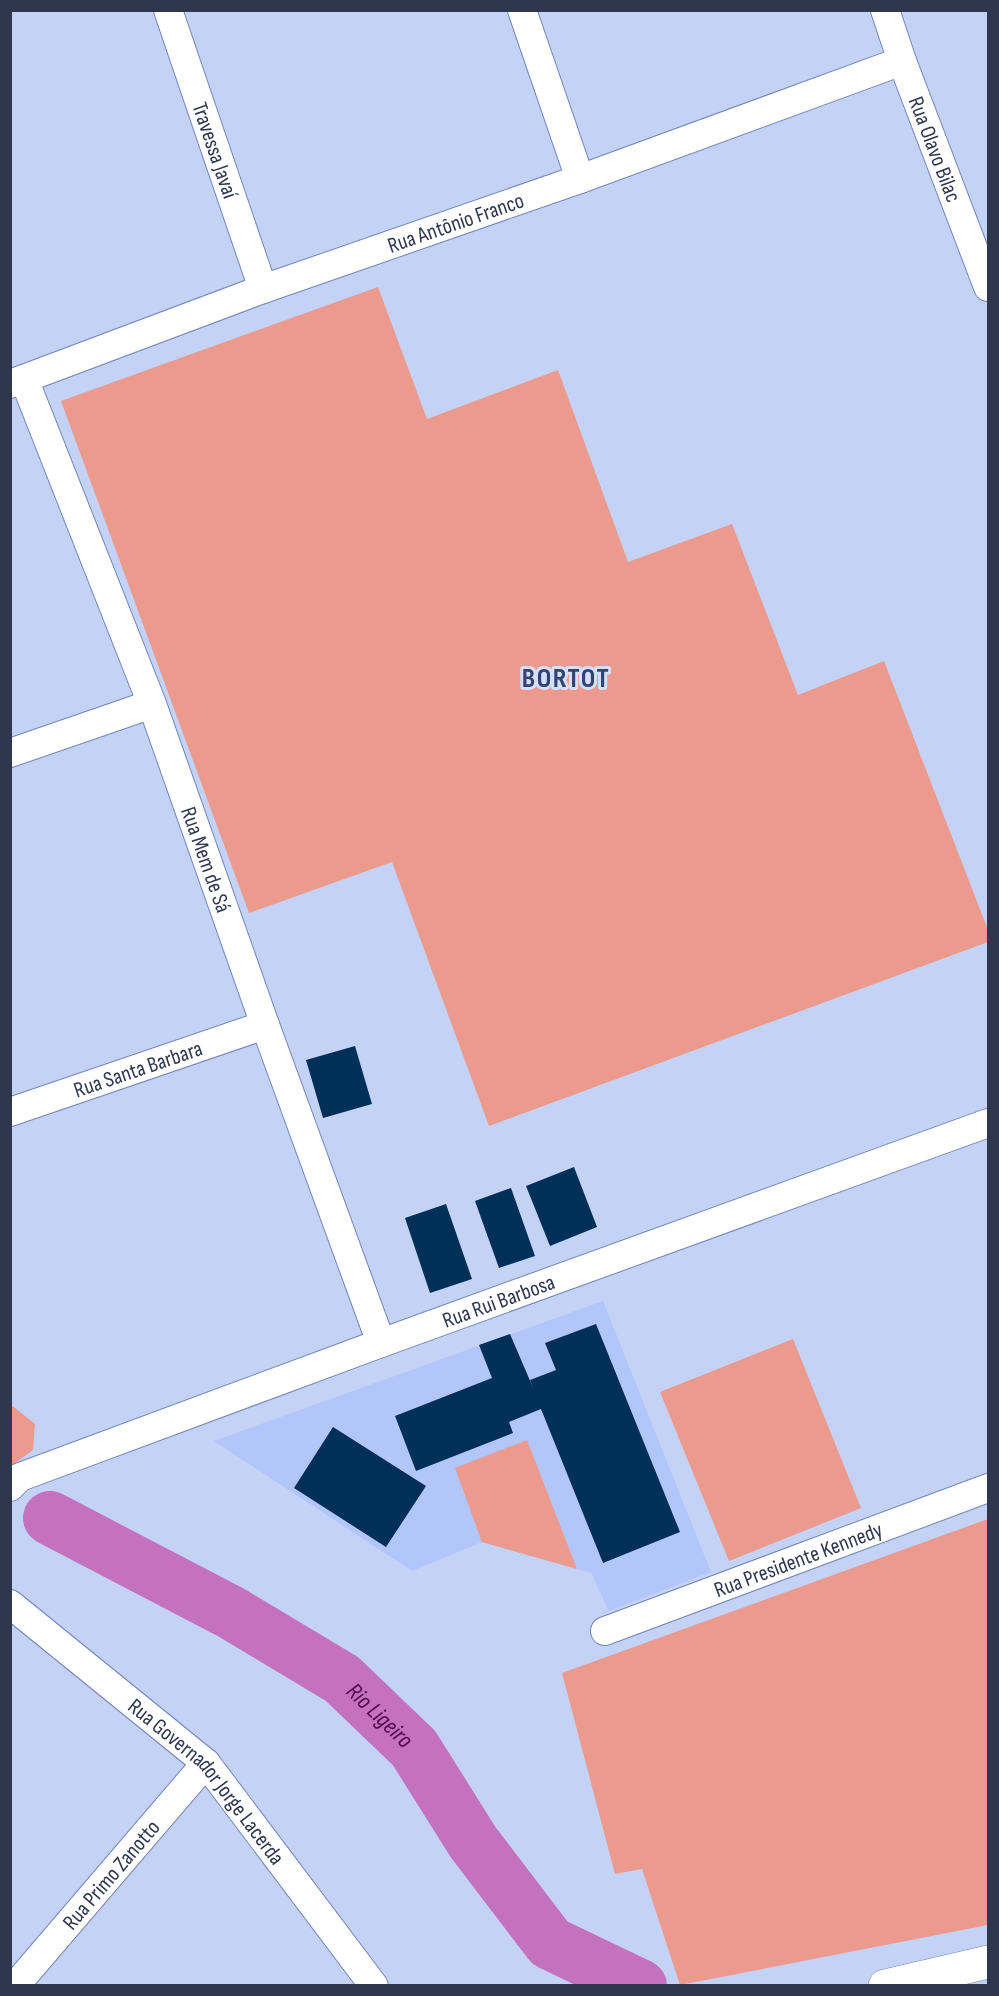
<svg xmlns="http://www.w3.org/2000/svg" width="999" height="1996" font-family="'Sofia Sans Condensed',sans-serif">
	<rect width="100%" height="100%" fill="#c4d2f6"/>
	<path fill="#b3c6fb" d="M603,1301L711,1572L609,1611L591,1573L482,1542L412,1571L214,1441Z"/>
	<path fill="#eb9a8d" d="M378,287L427,419L558,370L628,562L732,524L798,695L884,661L988,930V942L489,1126L392,862L249,913L61,401Z
		M793,1339L861,1508L729,1561L660,1392Z
		M10,1404L35,1424L33,1450L11,1466Z
		M527,1440L577,1569L482,1542L455,1468Z
		M988,1519V1925L680,1985L642,1869L615,1874L562,1673Z"/>
	<g fill="none" stroke-linecap="round" stroke-linejoin="round">
		<path stroke="#c471be" stroke-width="54" id="s1" d="M50,1518L232,1613L342,1679L414,1748L473,1842L550,1943L640,1986"/>
	</g>
	<path fill="#003058" d="M355,1046L372,1104L323,1118L306,1060Z
		M574,1167L597,1227L550,1246L526,1186Z
		M511,1188L535,1256L499,1268L475,1201Z
		M446,1204L472,1279L430,1293L405,1218Z
		M596,1324L680,1532L603,1563L541,1409L509,1422L513,1433L416,1471L395,1416L492,1378L479,1345L510,1334L534,1390L530,1380L556,1370L545,1343Z
		M333,1427L426,1486L386,1547L294,1488Z"/>
	<g fill="none" stroke-linecap="round" stroke-linejoin="round">
		<defs>
			<g id="street">
				<path id="s2" d="M168,10L263,289"/>
				<path d="M522,10L580,179"/>
				<path id="s3" d="M885,10L902,61L988,287"/>
				<path id="s4" d="M24,379L152,704L265,1025L381,1343"/>
				<path id="s5" d="M10,384L263,289L580,179L902,61"/>
				<path d="M10,753L152,704"/>
				<path id="s6" d="M10,1112L265,1025"/>
				<path id="s7" d="M10,1487L20,1477L381,1343L988,1123"/>
				<path id="s8" d="M10,1604L206,1763L374,1986"/>
				<path id="s9" d="M605,1631L988,1488"/>
				<path id="s10" d="M15,1986L206,1763"/>
			</g>
			<path id="secondary" d="M885,1986L988,1962"/>
		</defs>
		<use href="#street" stroke="#7285bd" stroke-width="30"/>
		<use href="#secondary" stroke="#7285bd" stroke-width="34"/>
		<use href="#street" stroke="#fff" stroke-width="28"/>
		<use href="#secondary" stroke="#fff" stroke-width="33"/>
	</g>
	<g text-anchor="middle" stroke-width="6" stroke-linejoin="round" paint-order="stroke">
		<g font-size="22" fill="#2f374f" stroke="#d6dff8">
			<text dy="8" stroke="none"><textPath href="#s3" startOffset="148">Rua Olavo Bilac</textPath></text>
			<text dy="8" stroke="none"><textPath href="#s2" startOffset="148">Travessa Javaí</textPath></text>
			<text dy="8" stroke="none"><textPath href="#s5" startOffset="474">Rua Antônio Franco</textPath></text>
			<text dy="8" stroke="none"><textPath href="#s4" startOffset="514">Rua Mem de Sá</textPath></text>
			<text dy="8" stroke="none"><textPath href="#s6" startOffset="135">Rua Santa Barbara</textPath></text>
			<text dy="8" stroke="none"><textPath href="#s7" startOffset="524">Rua Rui Barbosa</textPath></text>
			<text dy="8" stroke="none"><textPath href="#s9" startOffset="206">Rua Presidente Kennedy</textPath></text>
			<text dy="8" stroke="none"><textPath href="#s8" startOffset="266">Rua Governador Jorge Lacerda</textPath></text>
			<text dy="8" stroke="none"><textPath href="#s10" startOffset="147">Rua Primo Zanotto</textPath></text>
		</g>
		<g font-size="24" font-style="italic" fill="#540452" stroke="#d6dff8">
			<text dy="8" stroke="none"><textPath href="#s1" startOffset="386">Rio Ligeiro</textPath></text>
		</g>
		<g font-size="28" font-weight="bold" letter-spacing="1.5" fill="#344375" stroke="#d6dff8">
			<text x="566" y="687">BORTOT</text>
		</g>
	</g>
	<rect width="999" height="1996" fill="none" stroke="#2f374f" stroke-width="24"/>
</svg>
